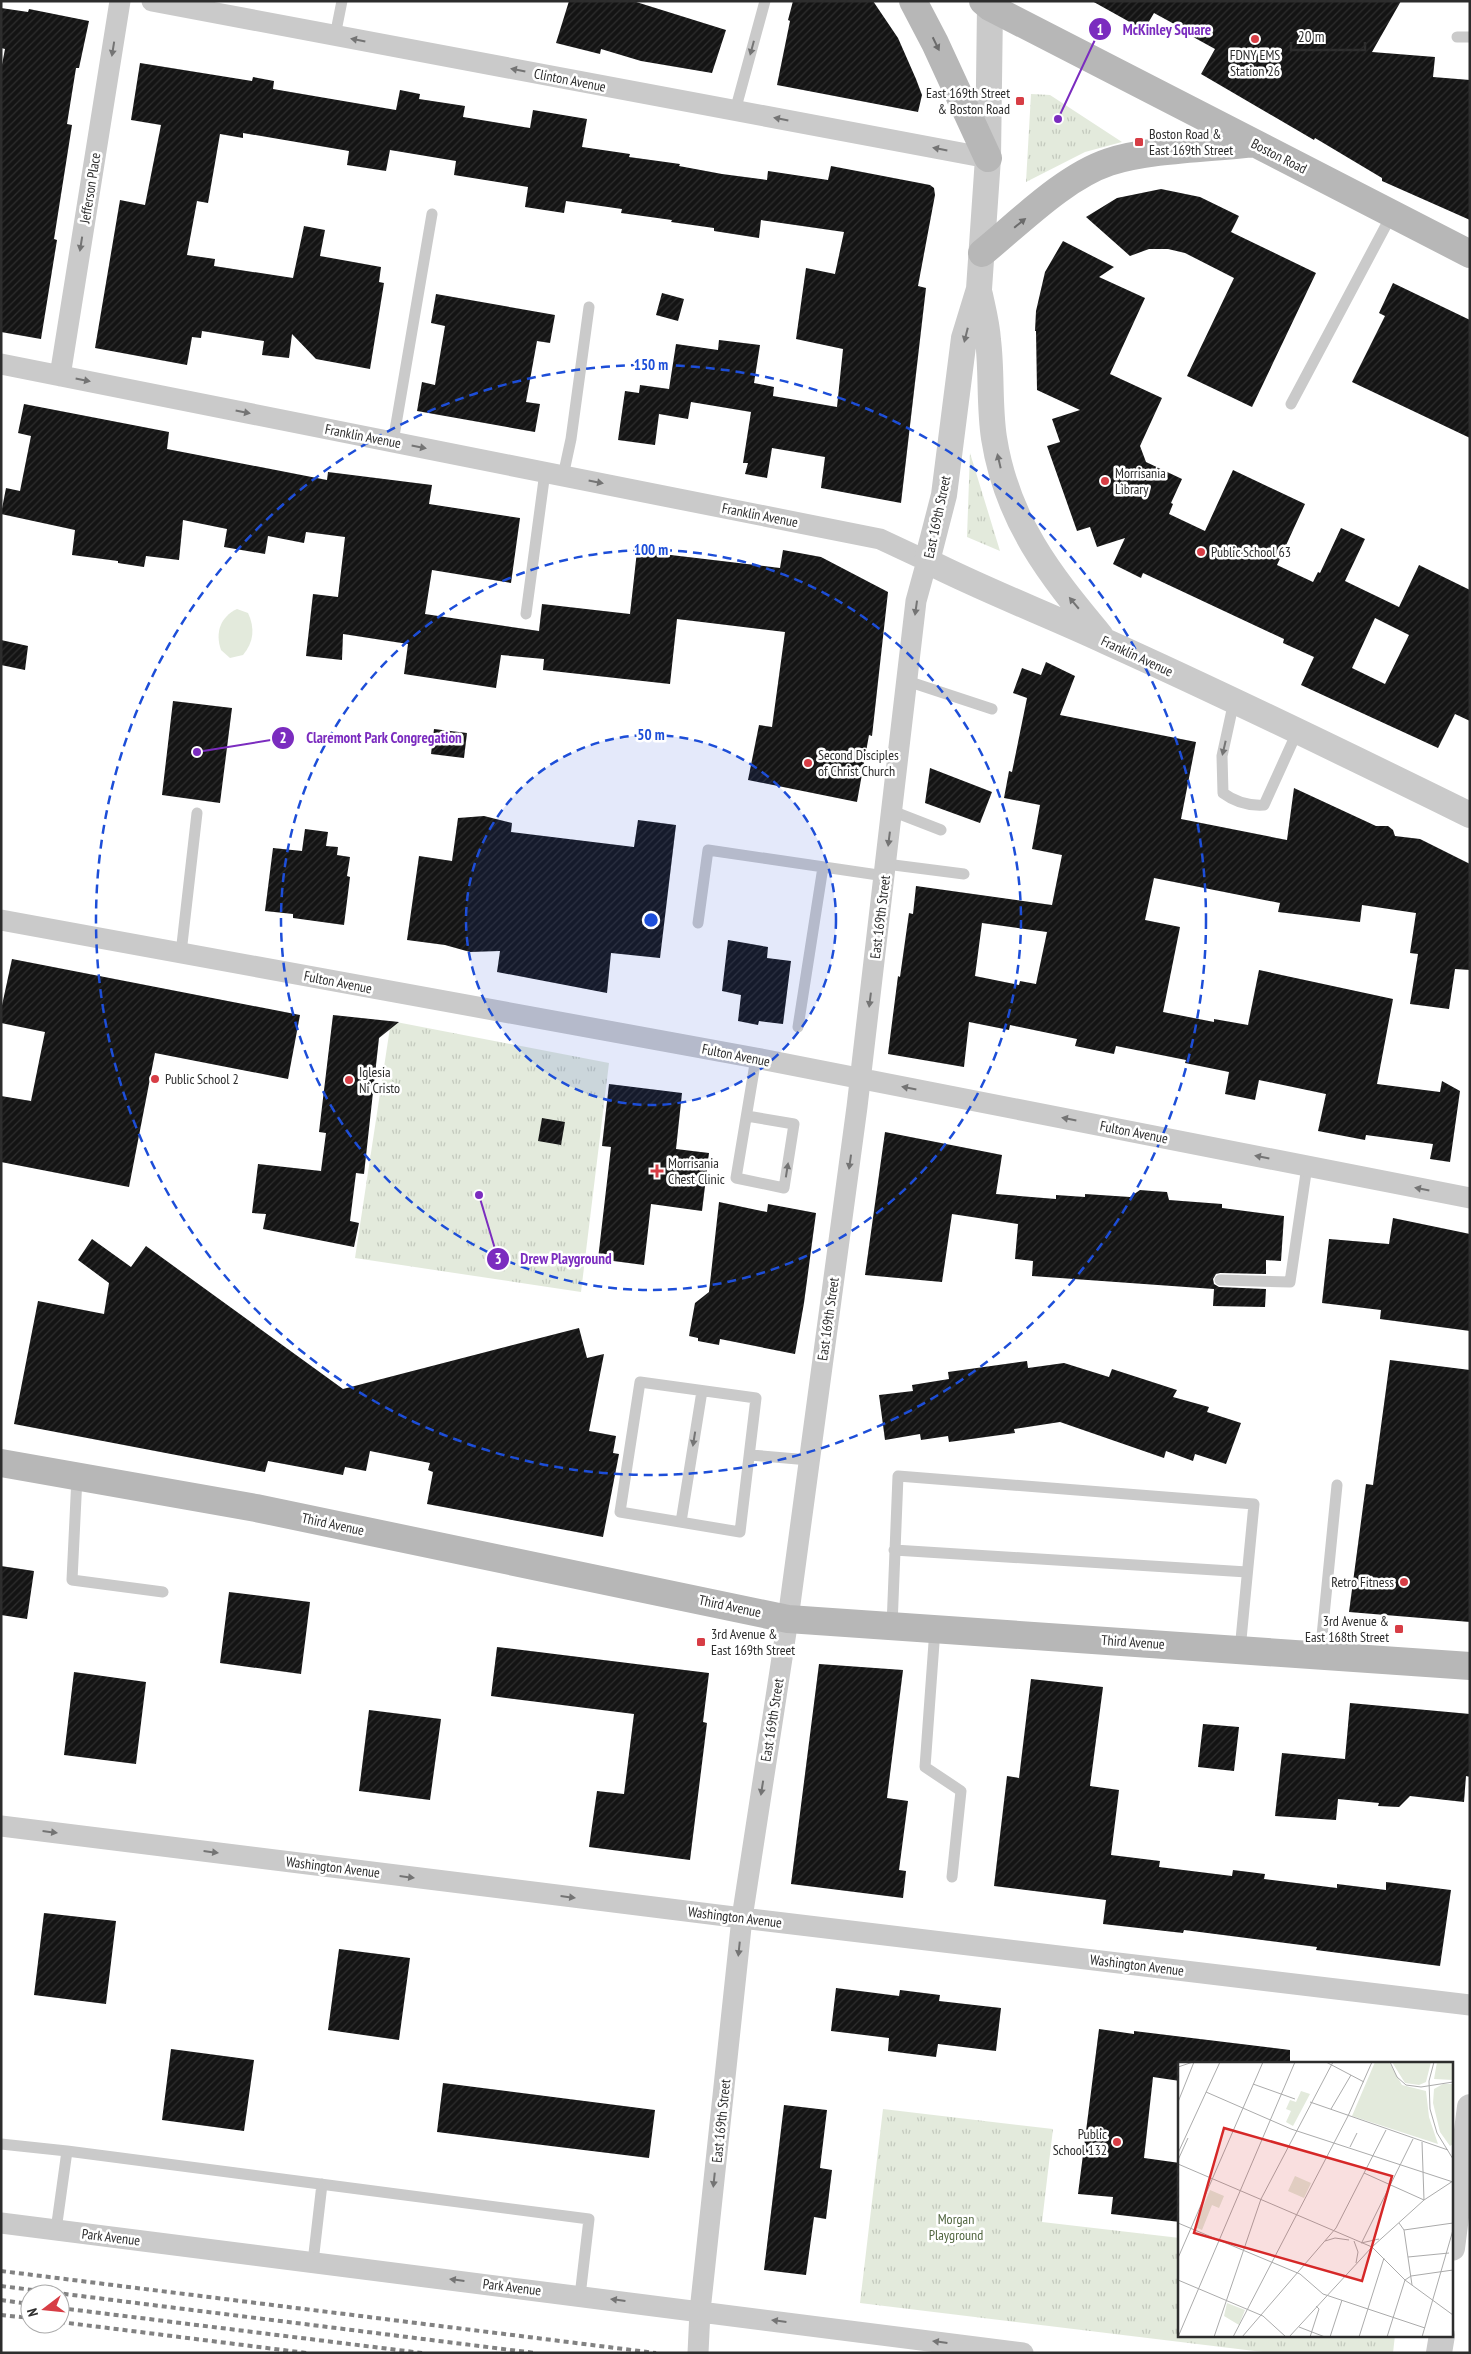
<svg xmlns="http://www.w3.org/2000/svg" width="1471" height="2354" font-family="'PT Sans Narrow',sans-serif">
	<defs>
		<pattern id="park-tufts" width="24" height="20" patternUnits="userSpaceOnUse" patternTransform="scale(1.25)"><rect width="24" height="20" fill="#e3eadc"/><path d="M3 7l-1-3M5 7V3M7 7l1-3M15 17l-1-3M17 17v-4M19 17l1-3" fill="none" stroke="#c3c9bd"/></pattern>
		<pattern id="building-hatch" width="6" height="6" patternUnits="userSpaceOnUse" patternTransform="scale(1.25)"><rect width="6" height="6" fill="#141414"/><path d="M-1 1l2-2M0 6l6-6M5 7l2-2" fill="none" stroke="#2e2e2e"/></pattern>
	</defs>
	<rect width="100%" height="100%" fill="#fff"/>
	<path fill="#e3eadc" d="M237,609L248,613C255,628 254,642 243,655L230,658L221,650C215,633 220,617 237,609Z"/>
	<path fill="url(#park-tufts)" d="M1031,94L1050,95L1122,142L1085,152L1026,182Z
		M970,453L1000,551L967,537Z
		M391,1021L609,1063L581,1292L355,1258Z
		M883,2109L1053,2129L1042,2222L1180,2238V2335H1395L1393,2353H1271L860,2303Z"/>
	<path fill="url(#building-hatch)" fill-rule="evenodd" d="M569,1H633L726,30L712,73L641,61L601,49L600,54L556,43Z
		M793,1H873L898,38L916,79L922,95L918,112L777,85L790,21L788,20Z
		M1092,1H1401L1372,52L1435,57L1433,77L1470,80V220L1382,181V178L1315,138L1314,140L1201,74L1215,49L1186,33L1187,31L1154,13L1144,30Z
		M1,8L28,12L29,9L89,21L79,68H76L67,124L72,125L54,239L57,240L41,339L1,332V70L5,49L1,48Z
		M140,63L252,81L253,77L274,81L273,89L396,110L400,90L420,94L419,99L465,106L463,117L530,128L533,110L587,119L582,147L630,154L629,157L680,164L679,166L722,174L767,180L768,171L828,180L831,166L930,185L934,188L935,195L918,286L926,288L901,503L821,488L825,457L772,448L767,478L745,474L748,463H743L751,412L691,402L688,419L659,414L655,445L618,440L625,391L639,393L640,385L669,389L676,344L718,350L719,340L760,345L754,383L774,387L773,396L837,407L843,349L796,339L806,268L835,274L844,232L761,220L759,238L714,231V228L671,222L672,220L621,213L622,209L566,201L564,213L525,207L528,187L454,175L456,161L390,150L386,171L347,165L349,151L243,133V138L220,134L208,203L197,201L187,255L215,259L214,266L293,278L304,226L325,230L320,256L381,267L379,282L384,283L370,369L316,359L292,334L289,358L262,355L264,341L202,331L201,338L192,337L187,365L95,348L120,200L145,205L161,125L131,120Z
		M1161,189L1200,197L1239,216L1231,232L1316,273L1252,407L1187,376L1234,278L1185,253L1168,249H1149L1130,256L1086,217L1117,198Z
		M1063,241L1114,267L1099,277L1145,298L1110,374L1162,398L1140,446L1146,462L1182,479L1171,503L1173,504L1169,514L1205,531L1233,470L1305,504L1277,565L1313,582L1318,572L1320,573L1341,528L1365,539L1345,581L1399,607L1419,565L1470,590V721L1455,714L1438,748L1301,685L1314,657L1283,643L1284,639L1143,573L1141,578L1113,564L1125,538L1097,547L1090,527L1077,531L1047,446L1060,442L1052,419L1080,410L1037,390L1036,331H1035L1036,311L1045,272ZM1375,618L1409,635L1385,684L1352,668Z
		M1393,283L1470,320V438L1352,382L1385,316L1379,313Z
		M662,293L684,299L678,321L656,315Z
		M436,294L555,315L550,343L537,341L526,402L540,404L535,432L417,411L422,382L435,385L445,326L431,323Z
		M24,404L169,432L167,449L327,480L328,472L432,485L429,504L520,518L511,583L432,570L425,614L539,631L542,604L630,614L637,551L780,568L783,550L821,557L888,592L872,736L869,735L857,802L748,780L759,725L772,727L785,632L677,619L670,684L543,670L544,659L501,655L496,688L404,674L408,644L343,634L342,660L306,656L313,594L338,597L345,537L306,532L304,543L268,536L265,554L224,547L227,529L183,520L179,560L146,556L144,567L118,563V561L72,555L75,530L1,514L6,488L20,491L31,436L18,433Z
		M1,640L28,646L25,670L1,665Z
		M1046,662L1075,676L1060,715L1196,742L1181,819L1287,840L1294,788L1376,826H1388L1393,830L1395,836L1420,839L1470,864V970L1455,969L1449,1009L1410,1004L1418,954L1410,953L1416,913L1362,905L1360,922L1278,912L1280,903L1154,878L1145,920L1180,927L1163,1012L1214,1022V1019L1248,1025L1259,970L1393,999L1377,1084L1440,1092L1442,1081L1460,1091L1450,1162L1430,1159L1433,1144L1366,1135L1365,1140L1318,1131L1326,1094L1259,1080L1255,1100L1225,1094L1229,1072L1185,1063L1186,1060L1116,1046L1114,1054L1075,1046L1077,1039L1010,1025L1009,1030L969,1022L964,1067L888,1054L898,976L900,977L909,913L913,914L916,886L1052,905L1062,855L1032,849L1040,805L1004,798L1009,771L1012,772L1027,698L1013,693L1022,668L1041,675ZM982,923L1047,932L1036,984L1020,981L1019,985L975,976Z
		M173,701L232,708L220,803L162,795Z
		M434,729L467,733L464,758L431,754Z
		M930,768L992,792L980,823L925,803Z
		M484,816L512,823L511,832L634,847L638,820L676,825L660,958L611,953L607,993L497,972L500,951L470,952L445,945L407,940L419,856L452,861L458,818Z
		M305,829L328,832L326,846L338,847L337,855L350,857L347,876L350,877L344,925L293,918V914L265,911L273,848L302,851Z
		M728,940L768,947L767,958L791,961L783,1024L759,1021L758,1025L738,1021L741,995L722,991Z
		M12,959L300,1015L288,1079L155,1053L129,1187L1,1162V1096L31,1101L45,1032L1,1023V1010Z
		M333,1015L399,1022L379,1038L364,1174L356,1173L350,1221L359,1223L354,1247L263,1229L266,1214L252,1213L258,1164L321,1171L326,1133L319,1132Z
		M609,1084L682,1093L676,1149L709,1153L702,1211L651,1204L644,1265L598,1259L611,1147L602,1146Z
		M542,1118L565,1122L561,1145L538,1141Z
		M885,1132L1002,1155L996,1194L1056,1199V1195L1085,1197V1194L1130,1197L1140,1190L1152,1191L1167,1192L1169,1200L1222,1204V1208L1284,1216L1281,1261L1266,1260V1274L1220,1273L1216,1274L1213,1279L1214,1284L1219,1287L1266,1289L1265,1307L1213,1306L1214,1289L1032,1276L1033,1261L1015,1259L1018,1224L952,1214L942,1282L865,1275Z
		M719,1202L767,1212L768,1204L816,1213L804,1303L795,1354L720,1339L719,1345L698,1341V1338L689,1336L695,1303L709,1292Z
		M1393,1218L1470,1234V1331L1380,1319L1381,1310L1322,1303L1329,1239L1389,1244Z
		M92,1239L131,1267L146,1246L343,1389L579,1328L587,1358L604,1354L589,1431L616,1436L613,1453L619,1454L603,1537L427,1504L433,1472L428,1470L430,1463L370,1451L366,1471L345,1467L343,1475L268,1461L265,1472L14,1424L38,1301L104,1314L109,1283L78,1260Z
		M1390,1360L1470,1370V1622L1349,1612L1366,1484L1373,1485Z
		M1027,1361L1028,1368L1064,1363L1109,1377L1112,1369L1177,1390L1173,1397L1209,1407L1207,1412L1241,1423L1226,1464L1195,1454L1193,1461L1166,1451L1164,1458L1060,1422L1014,1429L1015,1433L949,1442L948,1436L921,1440L920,1434L885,1440L879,1395L913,1391L912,1385L949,1379L948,1372Z
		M1,1566L34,1571L27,1619L1,1615Z
		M229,1592L310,1602L301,1674L220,1663Z
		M497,1647L709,1673L703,1722L707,1723L690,1860L589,1847L597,1791L624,1794L634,1714L491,1696Z
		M819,1664L903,1670L887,1798L908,1801L899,1870L906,1871L903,1898L791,1884Z
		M74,1672L146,1682L136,1764L64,1755Z
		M1031,1679L1103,1687L1090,1786L1119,1790L1111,1855L1160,1861L1159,1867L1232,1876L1233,1870L1265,1874L1264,1879L1337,1888V1884L1386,1890V1882L1451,1890L1440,1966L1316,1950L1317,1947L1184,1930L1183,1933L1103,1924L1106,1900L994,1886L1007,1776L1019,1778Z
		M1350,1703L1470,1714V1777L1466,1776L1464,1802L1410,1796L1399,1807L1378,1806L1379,1803L1338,1799L1336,1820L1275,1816L1282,1753L1345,1759Z
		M369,1710L441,1719L430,1800L359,1791Z
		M1203,1724L1239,1727L1234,1771L1198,1767Z
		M44,1913L116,1921L106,2004L34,1995Z
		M339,1949L410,1958L399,2040L328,2030Z
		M836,1988L899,1996L900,1990L940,1995L939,2001L1001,2008L996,2051L938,2044L936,2057L888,2051L889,2038L831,2031Z
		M1099,2029L1134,2034V2031L1290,2050V2063H1180V2081L1153,2077L1144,2158L1180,2163V2222L1111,2214L1113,2197L1078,2194Z
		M171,2049L254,2060L244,2131L162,2120Z
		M443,2083L655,2110L649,2158L437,2132Z
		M784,2105L827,2110L820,2168L832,2170L826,2219L814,2217L806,2275L764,2270Z"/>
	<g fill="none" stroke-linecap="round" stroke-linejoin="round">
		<path stroke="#cacaca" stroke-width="11" d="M335,36L342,1
			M1457,37H1470
			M735,111L765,1
			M1291,404L1392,214
			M393,442L432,214
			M563,476L571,439L589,307
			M526,614L545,472
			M907,681L992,709
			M1234,701L1222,756L1223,793C1235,802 1248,806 1264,805L1298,730
			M892,811L941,830
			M886,864L964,874
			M698,923L708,850L885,876
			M181,953L197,813
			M798,1027L823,867
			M747,1116L794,1124L784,1188L736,1178L756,1058
			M1220,1280L1290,1282L1307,1166
			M640,1382L756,1398L740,1532L620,1512Z
			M751,1455L809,1460
			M77,1477L72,1580L163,1592
			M681,1522L702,1391
			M894,1550L1247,1572
			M892,1626L898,1476L1254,1504L1240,1650
			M935,1629L925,1767L961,1791L952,1877
			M1320,1656L1337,1485
			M1,2144L67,2151
			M56,2230L67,2151L589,2219L580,2296
			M313,2262L322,2184"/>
		<path stroke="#cacaca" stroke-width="21" d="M152,1L988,158
			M1,364L880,539L927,561L916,601L857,1107L788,1619L742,1918L700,2311L698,2353
			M60,376L120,1
			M1,920L756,1058L1470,1198
			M1,1826L742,1918L1470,2005
			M1,2223L1023,2353"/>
		<path stroke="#cacaca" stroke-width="26" d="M993,1L990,7L988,158L979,289L964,338L944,495L927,561C986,591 1047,614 1107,642C1229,697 1350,756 1470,815
			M980,295C983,309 987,324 988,340C992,372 989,405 994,438C1007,521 1050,575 1101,636
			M1452,2248L1470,2107
			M1439,2353L1442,2335"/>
		<path stroke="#b7b7b7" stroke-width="28" d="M913,1L935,43L988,158
			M983,1L990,7L1470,254
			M982,253C1019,223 1064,177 1109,162C1149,149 1211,148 1254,143
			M1,1463L256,1508L788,1619L1470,1666"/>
		<path stroke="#828282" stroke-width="4" stroke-dasharray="5 4" stroke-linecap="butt" d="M1,2271L656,2353
			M1,2286L535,2353
			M1,2300L30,2304
			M60,2308L422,2353
			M1,2315L30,2318
			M60,2322L307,2353"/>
	</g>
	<defs><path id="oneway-solid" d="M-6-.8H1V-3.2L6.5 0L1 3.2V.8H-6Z" transform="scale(1.25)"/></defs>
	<g fill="#747474">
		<use href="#oneway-solid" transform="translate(358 40) rotate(-169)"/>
		<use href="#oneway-solid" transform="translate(752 48) rotate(105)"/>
		<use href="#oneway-solid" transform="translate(113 49) rotate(99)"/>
		<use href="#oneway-solid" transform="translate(518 70) rotate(-169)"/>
		<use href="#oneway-solid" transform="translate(781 119) rotate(-169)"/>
		<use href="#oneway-solid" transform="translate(940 149) rotate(-169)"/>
		<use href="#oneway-solid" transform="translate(81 244) rotate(99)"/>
		<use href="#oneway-solid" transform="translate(966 335) rotate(104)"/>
		<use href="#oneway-solid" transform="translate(83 380) rotate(11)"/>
		<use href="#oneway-solid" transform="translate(243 412) rotate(11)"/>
		<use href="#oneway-solid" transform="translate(419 447) rotate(11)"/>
		<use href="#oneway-solid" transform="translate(999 461) rotate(-103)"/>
		<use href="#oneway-solid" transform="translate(596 482) rotate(11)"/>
		<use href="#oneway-solid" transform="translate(1074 603) rotate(-130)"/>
		<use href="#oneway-solid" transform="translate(916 608) rotate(98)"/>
		<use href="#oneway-solid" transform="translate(1224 748) rotate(103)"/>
		<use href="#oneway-solid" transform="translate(889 839) rotate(97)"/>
		<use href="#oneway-solid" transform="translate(870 1000) rotate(97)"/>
		<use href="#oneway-solid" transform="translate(909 1088) rotate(-169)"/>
		<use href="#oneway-solid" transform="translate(1069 1119) rotate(-169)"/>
		<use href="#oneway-solid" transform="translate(1262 1157) rotate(-169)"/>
		<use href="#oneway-solid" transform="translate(850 1162) rotate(98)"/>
		<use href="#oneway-solid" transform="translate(787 1170) rotate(-81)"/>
		<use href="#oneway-solid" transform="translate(1422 1189) rotate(-169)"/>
		<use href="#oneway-solid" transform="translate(694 1439) rotate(99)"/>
		<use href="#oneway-solid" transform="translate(762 1788) rotate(99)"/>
		<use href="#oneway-solid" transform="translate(50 1832) rotate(7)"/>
		<use href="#oneway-solid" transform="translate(211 1852) rotate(7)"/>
		<use href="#oneway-solid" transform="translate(407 1877) rotate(7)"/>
		<use href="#oneway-solid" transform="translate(568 1897) rotate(7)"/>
		<use href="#oneway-solid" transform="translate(739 1949) rotate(96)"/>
		<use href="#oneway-solid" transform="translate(714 2180) rotate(96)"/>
		<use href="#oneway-solid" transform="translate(457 2280) rotate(-173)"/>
		<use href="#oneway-solid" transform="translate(618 2300) rotate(-173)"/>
		<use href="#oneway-solid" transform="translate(779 2321) rotate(-173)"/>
		<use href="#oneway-solid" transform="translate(940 2342) rotate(-173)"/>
	</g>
	<g fill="#6b6b6b">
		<use href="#oneway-solid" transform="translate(936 44) rotate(64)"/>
		<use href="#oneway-solid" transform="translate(1020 223) rotate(-39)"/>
	</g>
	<circle cx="651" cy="920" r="185" fill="#1d4ed8" fill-opacity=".12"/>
	<g fill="none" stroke="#1d4ed8" stroke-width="2.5" stroke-dasharray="9 6">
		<circle cx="651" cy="920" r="185"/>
		<circle cx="651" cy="920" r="370"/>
		<circle cx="651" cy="920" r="555"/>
	</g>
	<g fill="#d73d45" stroke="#fff" stroke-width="2">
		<circle cx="1255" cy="39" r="5"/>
		<rect x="1015" y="96" width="10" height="10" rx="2.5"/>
		<rect x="1134" y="137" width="10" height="10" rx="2.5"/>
		<circle cx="1105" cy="481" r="5"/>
		<circle cx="1201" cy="552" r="5"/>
		<circle cx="808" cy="763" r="5"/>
		<circle cx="155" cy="1079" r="5"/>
		<circle cx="349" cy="1080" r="5"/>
		<path d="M654.5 1163.5h5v5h5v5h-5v5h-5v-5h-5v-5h5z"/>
		<circle cx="1404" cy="1582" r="5"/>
		<rect x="1394" y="1624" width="10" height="10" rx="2.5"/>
		<rect x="696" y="1637" width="10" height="10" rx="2.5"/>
		<circle cx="1117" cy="2142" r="5"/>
	</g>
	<g text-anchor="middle" stroke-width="5" stroke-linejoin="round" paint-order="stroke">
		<g font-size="14" fill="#2d2d2d" stroke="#fff" text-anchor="start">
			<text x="1255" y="60" text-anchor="middle">FDNY EMS<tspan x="1255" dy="16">Station 26</tspan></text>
			<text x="1010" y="98" text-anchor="end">East 169th Street<tspan x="1010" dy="16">&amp; Boston Road</tspan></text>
			<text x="1149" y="139">Boston Road &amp;<tspan x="1149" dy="16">East 169th Street</tspan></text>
			<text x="1115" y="478">Morrisania<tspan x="1115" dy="16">Library</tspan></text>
			<text x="1211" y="557">Public School 63</text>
			<text x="818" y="760">Second Disciples<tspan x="818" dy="16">of Christ Church</tspan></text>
			<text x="359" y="1077">Iglesia<tspan x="359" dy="16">Ni Cristo</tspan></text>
			<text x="165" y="1084">Public School 2</text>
			<text x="668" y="1168">Morrisania<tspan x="668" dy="16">Chest Clinic</tspan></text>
			<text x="1394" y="1587" text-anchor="end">Retro Fitness</text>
			<text x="1389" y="1626" text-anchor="end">3rd Avenue &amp;<tspan x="1389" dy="16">East 168th Street</tspan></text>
			<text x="711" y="1639">3rd Avenue &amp;<tspan x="711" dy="16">East 169th Street</tspan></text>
			<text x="1107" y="2139" text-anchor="end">Public<tspan x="1107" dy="16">School 132</tspan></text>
		</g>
		<g font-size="14" fill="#2d2d2d" stroke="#fff">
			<text transform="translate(570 80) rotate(11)" y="5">Clinton Avenue</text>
			<text transform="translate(1279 156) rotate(27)" y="5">Boston Road</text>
			<text transform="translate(90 188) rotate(-81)" y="5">Jefferson Place</text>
			<text transform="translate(363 436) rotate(11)" y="5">Franklin Avenue</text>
			<text transform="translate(760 515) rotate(11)" y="5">Franklin Avenue</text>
			<text transform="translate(937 517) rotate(-78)" y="5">East 169th Street</text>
			<text transform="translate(1137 656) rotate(25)" y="5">Franklin Avenue</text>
			<text transform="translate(880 917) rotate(-83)" y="5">East 169th Street</text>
			<text transform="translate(338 982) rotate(11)" y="5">Fulton Avenue</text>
			<text transform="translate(736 1055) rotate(11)" y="5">Fulton Avenue</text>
			<text transform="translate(1134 1132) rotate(11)" y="5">Fulton Avenue</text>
			<text transform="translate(828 1319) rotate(-82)" y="5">East 169th Street</text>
			<text transform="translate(333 1524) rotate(12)" y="5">Third Avenue</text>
			<text transform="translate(730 1606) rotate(12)" y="5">Third Avenue</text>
			<text transform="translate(1133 1642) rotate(4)" y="5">Third Avenue</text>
			<text transform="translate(772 1720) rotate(-81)" y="5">East 169th Street</text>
			<text transform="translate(333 1867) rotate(7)" y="5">Washington Avenue</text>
			<text transform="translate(735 1917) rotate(7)" y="5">Washington Avenue</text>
			<text transform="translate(1137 1965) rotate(7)" y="5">Washington Avenue</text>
			<text transform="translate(721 2121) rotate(-84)" y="5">East 169th Street</text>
			<text transform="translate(111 2237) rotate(7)" y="5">Park Avenue</text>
			<text transform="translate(512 2287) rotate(7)" y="5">Park Avenue</text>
		</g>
		<g font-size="14" fill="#50653e" stroke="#fff">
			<text x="956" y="2224">Morgan<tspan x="956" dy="16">Playground</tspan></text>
		</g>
	</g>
	<g transform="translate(1178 2062)">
		<rect width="275" height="275" fill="#fff"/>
		<path d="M197,0H211L224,23L248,29L251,55L260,82L174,54ZM214,0H253L248,20L241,23L227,21ZM259,0H275V18L256,17ZM265,22H275V82L272,84L262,70L255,41L256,27ZM123,29L132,32L115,64L108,60L113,49L108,47L112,38L118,40ZM117,114L133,121L126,136L110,129ZM32,128L46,134L41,146L34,143L24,168L17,165ZM49,241L67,248L61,263L46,254Z" fill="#e3eadc"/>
		<path d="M189,48L198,51L204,63L186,57Z" fill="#e3eadc"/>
		<path fill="none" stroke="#ababab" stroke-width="1" d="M148,0L186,20M212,0L219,15L228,23L243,25L275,20M256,0L251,19L252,47L259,71L275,97M0,5L15,0M75,22L117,37M28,30L113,67L275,120M0,40L16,0M132,40L270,88M153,47L173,13M172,85L179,71M0,91L42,0M0,98L10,76M0,102L194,185L227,218L275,253M186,111L246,138L244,80M0,161L122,212L145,232L247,266M221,161L226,168L234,223M226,168L275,161M147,179L157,176L171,178M176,179L180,190L178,201M184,180L235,77M183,181L201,177M230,195L271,191M0,196L85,0M233,214L275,208M0,218L85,254L108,275M121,265L147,275M0,275L117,0M36,275L83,137L155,0M55,275L170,54L194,0M64,275L158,166L208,68M111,275L194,185L246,138L275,119M132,275L141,247L138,244M152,275L164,238M181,275L206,196M209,275L227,218L233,214M244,275L275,168"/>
		<path fill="#d62828" fill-opacity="0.15" stroke="#d62828" stroke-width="2.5" d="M46,66L214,114L184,219L16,171Z"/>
		<rect width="275" height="275" fill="none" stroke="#2d2d2d" stroke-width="2.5"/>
	</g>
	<circle cx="651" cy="920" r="8" fill="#1d4ed8" stroke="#fff" stroke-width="2.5"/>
	<g font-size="15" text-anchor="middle" font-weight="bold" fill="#1d4ed8" stroke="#fff" stroke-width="5" stroke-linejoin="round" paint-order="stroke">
		<text x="651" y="370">150 m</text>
		<text x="651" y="555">100 m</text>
		<text x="651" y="740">50 m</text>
	</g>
	<path fill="none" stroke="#7b2cbf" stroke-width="2" d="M1058 119L1100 29M197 752L283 738M479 1195L498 1259"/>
	<g fill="#7b2cbf" stroke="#fff" stroke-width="2">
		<circle cx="1058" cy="119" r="5"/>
		<circle cx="197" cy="752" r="5"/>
		<circle cx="479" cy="1195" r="5"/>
		<circle cx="1100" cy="29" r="12"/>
		<circle cx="283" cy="738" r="12"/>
		<circle cx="498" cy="1259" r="12"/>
	</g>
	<g font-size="15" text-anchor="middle" font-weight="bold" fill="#fff">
		<text x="1100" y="35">1</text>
		<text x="283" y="743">2</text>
		<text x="498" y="1264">3</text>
	</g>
	<g font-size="15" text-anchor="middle" font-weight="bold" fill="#7b2cbf" stroke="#fff" stroke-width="5" stroke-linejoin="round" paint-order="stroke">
		<text x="1167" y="35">McKinley Square</text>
		<text x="384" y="743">Claremont Park Congregation</text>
		<text x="566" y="1264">Drew Playground</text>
	</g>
	<rect width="1471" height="2354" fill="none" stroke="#2d2d2d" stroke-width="5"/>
	<g transform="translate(45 2309) rotate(254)"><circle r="24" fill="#ffffff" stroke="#ababab"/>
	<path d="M0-4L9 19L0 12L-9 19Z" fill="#d73d45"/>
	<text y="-8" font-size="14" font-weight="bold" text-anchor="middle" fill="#2d2d2d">N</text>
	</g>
	<path d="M1291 42v8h74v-8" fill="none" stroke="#2d2d2d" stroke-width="2.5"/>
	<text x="1298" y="42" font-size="15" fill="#2d2d2d" stroke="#ffffff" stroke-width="4" paint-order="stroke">20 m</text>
</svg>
